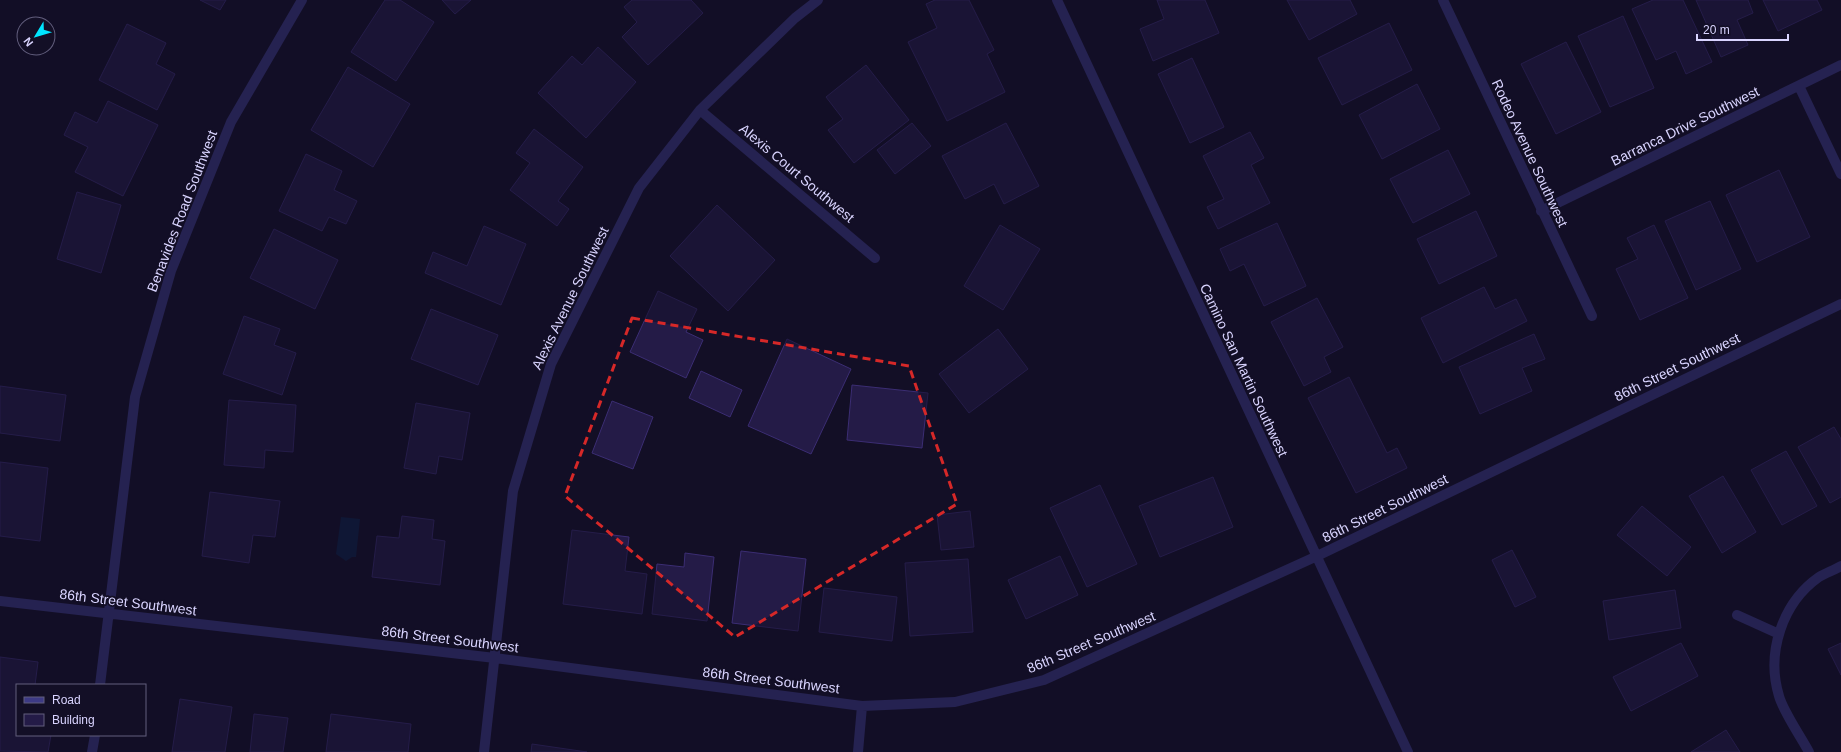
<svg xmlns="http://www.w3.org/2000/svg" width="1841" height="752" font-family="Helvetica,sans-serif">
	<rect width="100%" height="100%" fill="#130f26"/>
	<path fill="#0c2248" d="M341,517L360,519L356,557H352L346,561L336,554Z"/>
	<path fill="#241b47" stroke="#3b2d73" d="M200,0H226L220,10Z
		M385,0H400L434,22L396,81L351,52Z
		M442,0H471L455,14Z
		M632,0H691L703,13L648,65L622,37L637,22L624,7Z
		M935,0H969L994,50L987,54L1005,92L947,121L908,42L937,28L926,4Z
		M1157,0H1205L1219,33L1153,61L1140,29L1164,19Z
		M1287,0H1350L1357,14L1309,40Z
		M1653,0H1683L1712,62L1686,74L1676,51L1656,60L1632,9Z
		M1696,0H1748L1753,13L1737,20L1748,45L1721,57Z
		M1763,0H1817L1822,10L1778,31Z
		M1623,16L1654,88L1610,107L1578,36Z
		M1389,23L1412,70L1342,105L1318,58Z
		M127,24L166,43L156,64L175,74L157,110L99,80Z
		M1566,42L1601,112L1556,134L1521,64Z
		M598,47L636,82L586,138L538,93L572,56L582,65Z
		M1192,58L1224,127L1190,143L1158,74Z
		M866,65L909,120L854,163L828,130L843,119L826,97Z
		M348,67L410,104L373,167L311,130Z
		M1417,84L1440,129L1382,159L1359,115Z
		M108,101L158,125L123,196L75,172L88,147L64,135L75,112L97,123Z
		M912,123L931,146L895,174L877,150Z
		M1006,123L1039,186L1004,204L994,184L965,199L942,156Z
		M534,129L583,167L558,201L569,209L557,226L510,190L530,163L516,153Z
		M1250,132L1264,158L1251,165L1270,203L1218,229L1207,207L1224,199L1203,156Z
		M1448,150L1470,194L1413,223L1390,179Z
		M306,154L342,171L334,190L357,201L346,224L329,217L322,231L279,211Z
		M1779,170L1810,237L1757,262L1726,195Z
		M77,192L121,205L101,273L57,259Z
		M1710,201L1741,269L1696,290L1665,221Z
		M717,205L775,260L728,311L670,256Z
		M1476,211L1497,256L1439,284L1417,239Z
		M1277,223L1306,286L1264,306L1244,264L1230,271L1220,249Z
		M1000,225L1040,249L1003,310L964,286Z
		M1654,225L1688,298L1640,320L1616,269L1638,259L1627,238Z
		M484,226L526,244L501,305L425,273L433,252L467,266Z
		M274,229L338,260L315,309L250,278Z
		M1484,287L1495,309L1516,299L1527,321L1443,363L1421,318Z
		M658,291L697,309L686,332L703,340L686,378L630,352Z
		M1317,298L1343,347L1324,357L1331,372L1304,386L1271,322Z
		M431,309L498,335L478,385L411,359Z
		M244,316L280,329L274,345L296,353L282,395L223,374Z
		M998,329L1028,369L969,413L939,374Z
		M1534,334L1545,359L1522,368L1532,391L1480,414L1459,367Z
		M787,339L851,369L811,454L748,426Z
		M701,371L742,390L730,417L689,398Z
		M1349,377L1387,453L1397,448L1407,468L1356,493L1308,398Z
		M852,385L928,393L922,448L847,440Z
		M0,386L66,395L60,441L0,433Z
		M229,400L296,405L293,452L265,450L264,468L224,465Z
		M612,401L653,417L633,469L592,453Z
		M416,403L470,413L462,460L439,456L436,474L404,468Z
		M1834,427L1841,439V497L1830,503L1798,447Z
		M1786,451L1817,506L1782,525L1751,470Z
		M0,462L48,468L40,541L0,536Z
		M1723,476L1756,532L1722,553L1689,496Z
		M1213,477L1233,527L1160,557L1139,506Z
		M1100,485L1137,564L1087,587L1050,508Z
		M210,492L280,501L275,537L253,535L249,563L202,556Z
		M1642,506L1691,547L1667,576L1617,535Z
		M970,511L974,547L941,550L937,515Z
		M402,516L434,520L432,539L445,541L440,585L372,577L377,536L399,538Z
		M572,530L629,537L625,571L647,574L642,614L563,604Z
		M1512,550L1536,597L1515,607L1492,560Z
		M741,551L806,559L798,631L732,623Z
		M685,553L714,557L707,621L652,614L657,564L684,567Z
		M1060,556L1078,595L1026,619L1008,580Z
		M968,559L973,632L910,636L905,563Z
		M824,588L897,597L892,641L819,632Z
		M1675,590L1681,628L1609,640L1603,601Z
		M1681,643L1698,676L1631,711L1613,677Z
		M1841,643V675L1828,649Z
		M0,657L38,662L35,685H17V735H51L48,752L0,751Z
		M180,699L232,707L225,752H172Z
		M254,714L288,718L283,752H250Z
		M331,714L411,724L408,752H326Z
		M1726,730L1740,752H1691Z
		M532,744L587,752H531Z"/>
	<g fill="none" stroke-linecap="round" stroke-linejoin="round">
		<path stroke="#3d3a85" stroke-width="10" d="M1057,0L1408,752
			M1443,0L1592,316
			M1799,86L1841,174
			M700,110L875,258
			M1541,211L1841,65
			M0,601L495,658L862,706L955,702L1044,680L1315,557L1841,304
			M1737,615L1779,634
			M100,685L135,397L171,271L231,122L302,0
			M92,752L95,735
			M484,752L513,491L551,364L639,188L700,110L795,18L818,0
			M858,752L862,706
			M1809,752C1801,737 1783,711 1779,696C1766,653 1782,603 1819,577C1826,573 1834,570 1841,566"/>
	</g>
	<path d="M0 0H1841V752H0ZM632,318L909,366L957,504L735,637L565,496Z" fill="#130f26" fill-opacity=".55" fill-rule="evenodd"/>
	<path fill="none" stroke="#d62828" stroke-width="3" stroke-dasharray="8 5" stroke-linejoin="round" d="M632,318L909,366L957,504L735,637L565,496Z"/>
	<g text-anchor="middle" stroke-width="3.5" stroke-linejoin="round" paint-order="stroke">
		<g font-size="14" fill="#d9d4ff" stroke="#130f26">
			<text transform="translate(1685 126) rotate(-26)" y="5">Barranca Drive Southwest</text>
			<text transform="translate(1530 153) rotate(65)" y="5">Rodeo Avenue Southwest</text>
			<text transform="translate(797 173) rotate(40)" y="5">Alexis Court Southwest</text>
			<text transform="translate(182 211) rotate(-69)" y="5">Benavides Road Southwest</text>
			<text transform="translate(570 298) rotate(-64)" y="5">Alexis Avenue Southwest</text>
			<text transform="translate(1677 367) rotate(-26)" y="5">86th Street Southwest</text>
			<text transform="translate(1244 370) rotate(65)" y="5">Camino San Martin Southwest</text>
			<text transform="translate(1385 508) rotate(-26)" y="5">86th Street Southwest</text>
			<text transform="translate(128 602) rotate(7)" y="5">86th Street Southwest</text>
			<text transform="translate(450 639) rotate(7)" y="5">86th Street Southwest</text>
			<text transform="translate(1091 642) rotate(-23)" y="5">86th Street Southwest</text>
			<text transform="translate(771 680) rotate(7)" y="5">86th Street Southwest</text>
		</g>
	</g>
	<rect x="16" y="684" width="130" height="52" fill="#130f26" stroke="#625e7d"/>
	<rect x="24" y="697" width="20" height="6" fill="#3d3a85" stroke="#625e7d"/>
	<text x="52" y="704" font-size="12" fill="#d9d4ff">Road</text>
	<rect x="24" y="714" width="20" height="12" fill="#241b47" stroke="#625e7d"/>
	<text x="52" y="724" font-size="12" fill="#d9d4ff">Building</text>
	<g transform="translate(36 36) rotate(232)"><circle r="19" fill="#130f26" stroke="#625e7d"/>
	<path d="M0-3L7 15L0 10L-7 15Z" fill="#00e5ff"/>
	<text y="-6" font-size="11" font-weight="bold" text-anchor="middle" fill="#d9d4ff">N</text>
	</g>
	<path d="M1697 34v6h91v-6" fill="none" stroke="#d9d4ff" stroke-width="2"/>
	<text x="1703" y="34" font-size="12" fill="#d9d4ff" stroke="#130f26" stroke-width="3" paint-order="stroke">20 m</text>
</svg>
